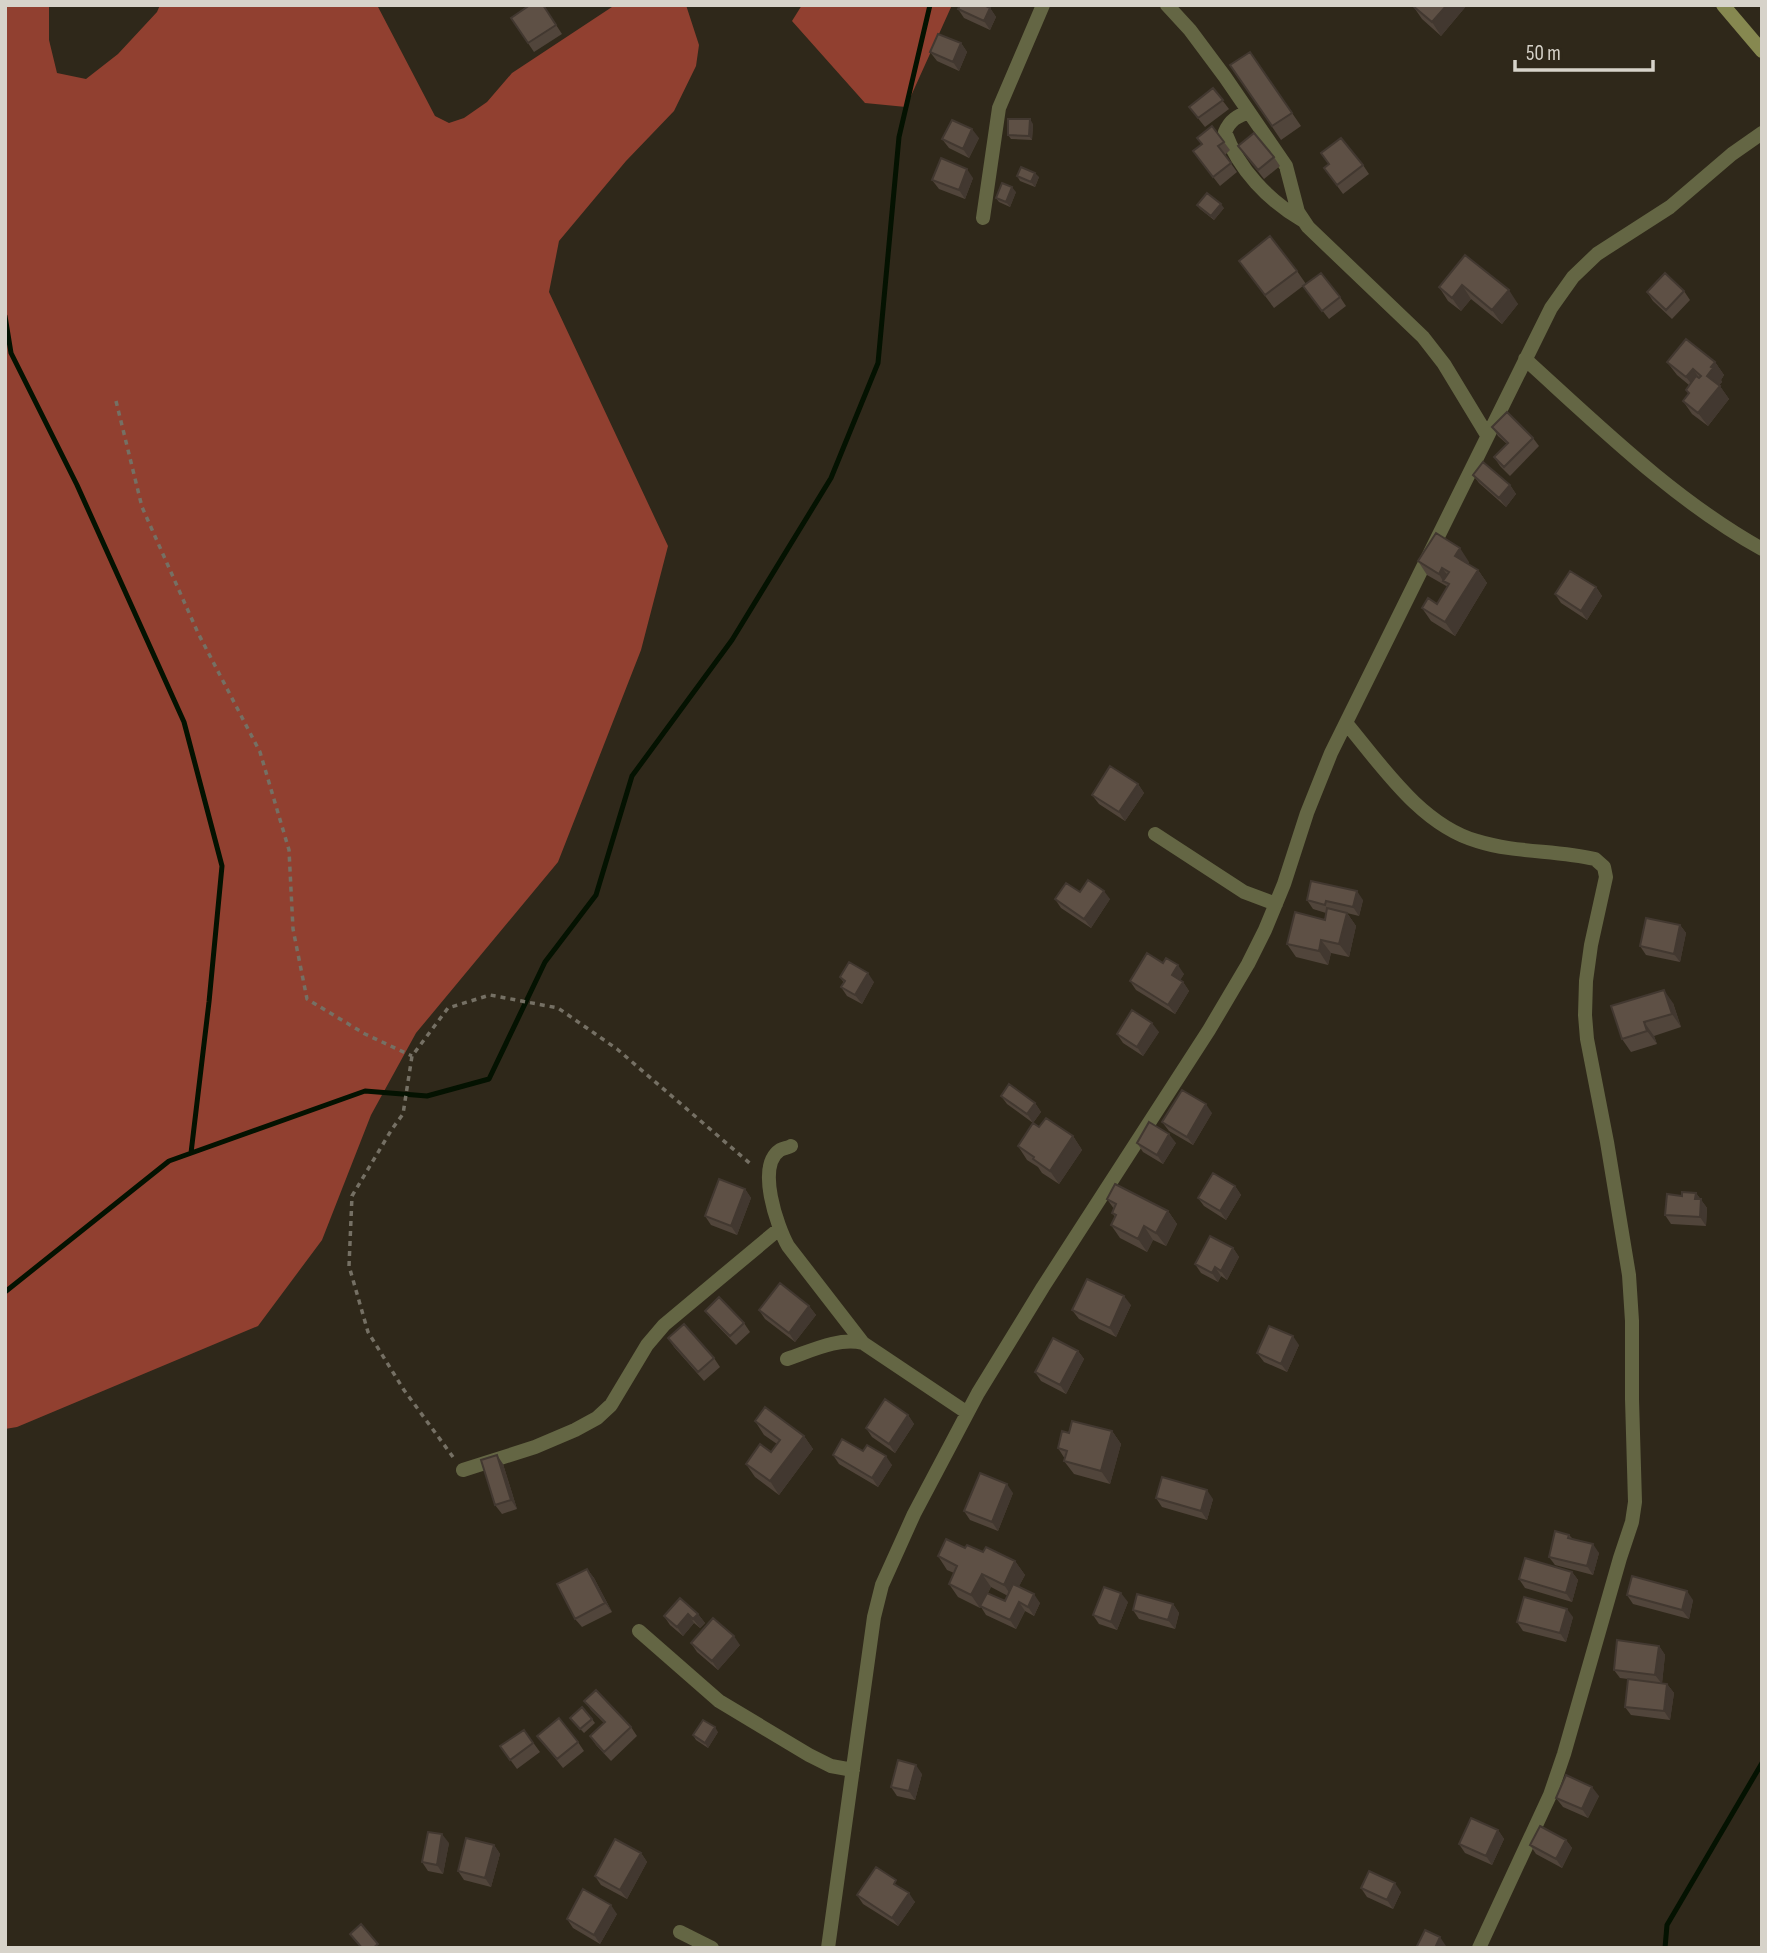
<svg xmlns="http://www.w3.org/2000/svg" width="1767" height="1953" font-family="'Sofia Sans Condensed',sans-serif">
	<rect width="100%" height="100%" fill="#2f281a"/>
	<path fill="#914030" d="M5,5H49V40L57,73L86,79L118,54L157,12L160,5H377L435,116L449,123L464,118L487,102L512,73L615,5H686L699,45L696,66L674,111L626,161L559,241L549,292L668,546L641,650L558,862L416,1033L371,1115L322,1240L258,1326L17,1427L5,1429Z
		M802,5H952L906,107L865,103L792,21Z"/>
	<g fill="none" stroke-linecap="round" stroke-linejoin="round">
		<path stroke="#041201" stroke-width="5" d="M5,316L11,353L77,485L184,722L222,866L209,1002L191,1153
			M5,1292L169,1161L365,1091L427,1096L489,1079L545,962L596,895L632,776L732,640L831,478L878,363L899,137L930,5
			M1665,1948L1667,1925L1762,1763"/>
		<path stroke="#757064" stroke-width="3.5" stroke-dasharray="5 5" stroke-linecap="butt" d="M116,401L142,507L198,633L260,752L289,850L293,929L307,999L365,1034L412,1056
			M453,1457L404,1390L368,1332L349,1266L352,1196L392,1129L403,1114L412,1056L448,1008L490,995L558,1008L617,1049L753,1166"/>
		<path stroke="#646644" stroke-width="14" d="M1167,5L1190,30L1225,77L1286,166L1298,212L1308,227L1423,337L1444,364L1487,435
			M1249,112C1237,116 1230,120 1225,132C1239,170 1268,200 1302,220
			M983,218L999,108L1043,5
			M1525,359C1599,426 1674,500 1762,549
			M1346,723C1382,766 1421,825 1477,841C1515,853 1556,850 1595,859L1604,867L1606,877L1591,945L1586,981L1585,1015L1587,1039L1607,1142L1629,1275L1632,1321V1399L1635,1502L1632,1522L1620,1558L1564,1754L1550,1795L1479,1948
			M1155,834L1244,892L1276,904
			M791,1146C788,1148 784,1148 780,1150C756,1166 777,1226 788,1246L863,1343
			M787,1359C811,1351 838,1337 863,1343L966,1412
			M463,1470L535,1447L575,1430L597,1418L611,1405L647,1345L664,1325L779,1229
			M639,1631L719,1701L809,1755L831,1766L853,1770
			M680,1932L712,1948
			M828,1948L874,1617L882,1585L914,1514L978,1393L1043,1287L1209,1030L1248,964L1265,930L1284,884L1307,813L1331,753L1551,308L1573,277L1597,254L1670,207L1732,154L1762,133"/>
		<path stroke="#868850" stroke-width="14" d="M1723,5L1762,51"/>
	</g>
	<path fill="#51453b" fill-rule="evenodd" d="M543,5L562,34L534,52L511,18Z
		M1413,5H1467L1441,36L1422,19L1413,6Z
		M990,8L996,17L990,30L964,18L958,9Z
		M961,43L967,52L959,71L937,61L930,52Z
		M1250,52L1301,126L1281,140L1230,65Z
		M1213,88L1229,109L1205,127L1189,107Z
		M1033,124L1032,140L1011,139L1008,135Z
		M1212,126L1230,150L1225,155L1237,172L1220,186L1193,151L1202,144Z
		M979,138L969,158L949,148L942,139Z
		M1238,146L1274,157L1280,166L1264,179Z
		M1363,165L1369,174L1343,194L1324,168Z
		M1017,176L1039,177L1035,187L1020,181Z
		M973,178L965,199L939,189L932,180Z
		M1016,192L1010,207L999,202L996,198Z
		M1197,205L1224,208L1214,220L1200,209Z
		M1465,255L1518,304L1502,324L1471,299L1461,311L1448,301L1439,287Z
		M1239,261L1297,271L1306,284L1340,297L1346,306L1329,319L1303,286L1274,308Z
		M1684,291L1690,300L1672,319L1653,301L1647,292Z
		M1667,362H1715L1724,375L1721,380L1722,382L1719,385L1729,399L1708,426L1692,414L1683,401L1689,394L1686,390L1689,385L1677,375Z
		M1492,427L1533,438L1539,446L1510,476L1500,466L1494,457L1507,444L1498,436Z
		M1473,475L1510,485L1516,494L1506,507L1479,483Z
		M1418,561L1469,562L1468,564L1478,570L1487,583L1455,636L1431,621L1422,608L1437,604L1448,587L1427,575Z
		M1596,587L1602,596L1587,620L1561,603L1555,594Z
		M1138,784L1144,793L1125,821L1099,804L1092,795Z
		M1080,892L1110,899L1091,928L1061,908L1055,899Z
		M1307,900H1363L1359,916L1347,913L1356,926L1349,957L1331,953L1328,965L1296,957L1287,944L1325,920L1326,913L1313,909Z
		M1680,925L1686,933L1680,962L1646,955L1640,946Z
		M1163,963L1184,974L1180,980L1183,982L1189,991L1175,1014L1136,990L1130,981Z
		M840,977L874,982L862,1004L847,996L841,987L844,983Z
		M1673,1003L1681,1027L1654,1036L1657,1044L1631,1052L1622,1039Z
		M1159,1032L1143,1056L1123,1043L1117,1034Z
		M1001,1096L1035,1103L1041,1112L1033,1123L1007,1104Z
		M1212,1113L1193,1145L1169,1131L1162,1122Z
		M1039,1127L1073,1136L1082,1150L1059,1184L1042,1173L1038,1167L1027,1160L1018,1146Z
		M1137,1143H1176L1163,1164L1143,1152Z
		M1235,1186L1241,1195L1226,1220L1204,1206L1198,1198Z
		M745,1189L751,1198L737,1235L711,1225L705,1216Z
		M1696,1193L1707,1208L1706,1226L1671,1224L1665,1215L1682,1196Z
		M1107,1199L1168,1211L1177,1224L1166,1246L1153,1240L1147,1252L1120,1238L1111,1225L1115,1217L1112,1213L1114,1209Z
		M1233,1248L1239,1257L1227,1280L1221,1276L1218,1282L1201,1273L1195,1264Z
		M1131,1305L1116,1337L1079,1319L1072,1310Z
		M809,1306L816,1315L795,1342L765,1319L759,1310Z
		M705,1311L744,1323L750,1332L736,1345L712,1320Z
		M668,1338L714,1358L720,1367L704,1381L674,1347Z
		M1299,1345L1287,1372L1264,1362L1257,1353Z
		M1078,1351L1084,1359L1066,1394L1041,1381L1035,1372Z
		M908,1415L914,1424L895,1453L872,1437L866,1428Z
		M755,1421L804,1436L813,1449L779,1495L755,1477L746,1464L771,1452L777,1444L764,1435Z
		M1112,1431L1121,1444L1110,1484L1074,1474L1064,1461L1065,1459L1058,1448Z
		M863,1451L892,1465L878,1487L839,1464L833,1455Z
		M503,1464L517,1509L502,1514L495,1505Z
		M1013,1493L998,1531L970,1520L964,1511Z
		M1156,1498L1213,1499L1207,1520L1162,1507Z
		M1569,1535L1572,1538L1599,1553L1593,1575L1555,1565L1549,1557Z
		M965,1548L1015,1561L1025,1575L1019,1586L1040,1603L1034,1616L1025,1611L1016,1629L986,1615L981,1607L980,1608L958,1597L949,1584L954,1573L947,1570L938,1556ZM991,1587L1008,1596L1005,1601L988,1593Z
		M587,1569L594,1578L612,1612L582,1627L575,1619Z
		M1572,1572L1578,1580L1572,1602L1525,1588L1519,1579Z
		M1627,1595L1693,1600L1689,1619L1633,1604Z
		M1128,1602L1117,1630L1099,1624L1093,1615Z
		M1173,1604L1179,1613L1175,1629L1139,1619L1133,1610Z
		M698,1614L705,1623L700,1628L694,1623L683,1636L670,1625L664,1616Z
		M1573,1617L1566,1642L1523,1631L1517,1622Z
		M691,1643L740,1645L718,1670L697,1652Z
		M1659,1646L1665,1655L1662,1683L1667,1684L1674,1693L1670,1720L1631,1715L1625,1707L1628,1679L1620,1678L1614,1670Z
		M584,1701L631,1727L637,1736L611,1761L596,1745L590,1736L604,1723L591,1710Z
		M570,1718L592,1719L595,1723L584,1733Z
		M524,1730L540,1752L517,1769L500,1746Z
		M718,1732L708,1748L696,1740L693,1735Z
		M537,1736L578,1742L584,1751L563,1768Z
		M922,1774L915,1800L897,1796L891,1787Z
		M1599,1796L1588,1818L1563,1807L1556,1798Z
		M1498,1830L1504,1839L1492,1865L1465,1853L1459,1844Z
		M1566,1840L1572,1848L1562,1868L1536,1854L1530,1845Z
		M449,1843L443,1874L428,1871L422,1862Z
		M494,1845L500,1854L491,1887L464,1880L458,1871Z
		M641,1853L647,1862L627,1899L601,1885L595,1876Z
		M902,1888L915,1902L898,1926L863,1904L857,1895Z
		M1361,1888L1401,1892L1393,1909L1367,1897Z
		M617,1914L600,1944L573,1928L567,1919Z"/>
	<path fill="#423830" d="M1447,5H1467L1441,36L1432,22Z
		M990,8L996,17L990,30L984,21Z
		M961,43L967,52L959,71L953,62Z
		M1030,119L1033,124L1032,140L1029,136Z
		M972,129L979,138L969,158L963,149Z
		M967,169L973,178L965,199L959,190Z
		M1035,173L1039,177L1035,187L1031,182Z
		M1012,187L1016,192L1010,207L1006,202Z
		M1221,204L1224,208L1214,220L1211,216Z
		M1462,285L1471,299L1461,311L1452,298Z
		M1509,290L1518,304L1502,324L1492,310Z
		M1715,362L1724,375L1721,380L1722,382L1716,389L1707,376L1711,367Z
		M1693,369L1702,382L1696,390L1686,377Z
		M1720,386L1729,399L1708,426L1698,413Z
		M1510,485L1516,494L1506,507L1499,498Z
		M1460,548L1469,562L1464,569L1455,556Z
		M1442,568L1452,581H1443L1439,574Z
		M1478,570L1487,583L1455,636L1445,622Z
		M1596,587L1602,596L1587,620L1581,611Z
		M1138,784L1144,793L1125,821L1119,812Z
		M1104,891L1110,899L1091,928L1084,919Z
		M1357,891L1363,900L1359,916L1353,907Z
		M1347,913L1356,926L1349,957L1339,944Z
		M1680,925L1686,933L1680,962L1674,954Z
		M1321,940L1331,953L1328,965L1319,951Z
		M1178,965L1184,974L1178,984L1172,975Z
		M868,973L874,982L862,1004L855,995Z
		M1183,982L1189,991L1175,1014L1168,1005Z
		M1664,990L1673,1003L1681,1027L1672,1014Z
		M1644,1022L1654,1036L1657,1044L1647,1031Z
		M1152,1023L1159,1032L1143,1056L1137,1047Z
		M1035,1103L1041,1112L1033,1123L1027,1114Z
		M1206,1104L1212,1113L1193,1145L1187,1137Z
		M1169,1134L1176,1143L1163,1164L1157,1155Z
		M1073,1136L1082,1150L1059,1184L1050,1171Z
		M1235,1186L1241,1195L1226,1220L1220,1211Z
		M745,1189L751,1198L737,1235L731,1226Z
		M1696,1193L1707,1208L1706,1226L1700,1217L1695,1199Z
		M1168,1211L1177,1224L1166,1246L1156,1233Z
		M1144,1226L1153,1240L1147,1252L1138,1239Z
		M1233,1248L1239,1257L1227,1280L1221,1271Z
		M1215,1267L1221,1276L1218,1282L1212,1273Z
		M1124,1296L1131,1305L1116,1337L1110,1328Z
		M809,1306L816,1315L795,1342L789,1333Z
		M1293,1336L1299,1345L1287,1372L1281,1364Z
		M1078,1351L1084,1359L1066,1394L1060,1385Z
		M908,1415L914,1424L895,1453L889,1444Z
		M1112,1431L1121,1444L1110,1484L1101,1471Z
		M804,1436L813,1449L779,1495L770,1481Z
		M497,1455L503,1464L517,1509L511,1500Z
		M886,1456L892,1465L878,1487L872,1478Z
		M1007,1484L1013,1493L998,1531L992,1522Z
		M1207,1490L1213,1499L1207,1520L1201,1511Z
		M1593,1544L1599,1553L1593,1575L1587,1566Z
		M1015,1561L1025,1575L1013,1598L1004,1585Z
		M587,1569L594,1578L612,1612L605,1603Z
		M1572,1572L1578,1580L1572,1602L1566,1593Z
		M982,1574L991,1587L980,1608L971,1595Z
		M1687,1591L1693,1600L1689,1619L1682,1610Z
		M1121,1593L1128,1602L1117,1630L1111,1622Z
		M1034,1594L1040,1603L1034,1616L1028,1607Z
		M1019,1602L1025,1611L1016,1629L1010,1620Z
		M1173,1604L1179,1613L1175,1629L1168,1620Z
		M1567,1609L1573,1617L1566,1642L1560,1633Z
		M688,1614L694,1623L683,1636L677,1627Z
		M698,1614L705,1623L700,1628L693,1619Z
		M734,1636L740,1645L718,1670L712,1661Z
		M1659,1646L1665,1655L1662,1684L1655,1675Z
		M1667,1684L1674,1693L1670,1720L1664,1711Z
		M715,1727L718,1732L708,1748L705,1743Z
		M916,1765L922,1774L915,1800L909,1791Z
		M1592,1787L1599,1796L1588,1818L1582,1809Z
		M1498,1830L1504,1839L1492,1865L1486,1856Z
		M442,1834L449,1843L443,1874L437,1865Z
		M1566,1840L1572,1848L1562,1868L1556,1859Z
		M494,1845L500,1854L491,1887L485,1878Z
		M641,1853L647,1862L627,1899L620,1890Z
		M1395,1883L1401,1892L1393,1909L1387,1900Z
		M909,1893L915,1902L898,1926L892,1918Z
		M611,1905L617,1914L600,1944L594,1935Z
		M1440,1937L1446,1946V1948H1435Z"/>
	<path fill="#5e5045" stroke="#423830" stroke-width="2" d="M530,5H543L556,25L528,43L511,18Z
		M960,5H984L990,8L984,21L958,9Z
		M1413,5H1447L1432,22L1413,6Z
		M938,34L961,43L953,62L930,52Z
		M1250,52L1292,113L1272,126L1230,65Z
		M1213,88L1223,100L1198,118L1189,107Z
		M1008,119H1030L1029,136L1008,135Z
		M952,120L972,129L963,149L942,139Z
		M1212,126L1224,142L1218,146L1231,163L1213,177L1193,151L1202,144L1197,138Z
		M1254,133L1274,157L1258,170L1238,146Z
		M1341,138L1363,165L1337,185L1324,168L1329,164L1321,153Z
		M941,158L967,169L959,190L932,180Z
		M1021,167L1035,173L1031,182L1017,176Z
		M1002,183L1012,187L1006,202L996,198Z
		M1207,193L1221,204L1211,216L1197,205Z
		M1270,236L1297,271L1265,295L1239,261Z
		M1465,255L1509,290L1492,310L1462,285L1452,298L1439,287Z
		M1321,273L1340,297L1322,311L1303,286Z
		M1665,273L1684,291L1666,310L1647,292Z
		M1686,339L1715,362L1711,367L1713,368L1707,376L1720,386L1698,413L1683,401L1689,393L1686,390L1696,376L1699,378L1701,376L1693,369L1686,377L1667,362Z
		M1507,412L1533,438L1504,467L1494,457L1508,443L1492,427Z
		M1483,462L1510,485L1499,498L1473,475Z
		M1436,533L1460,548L1455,556L1478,570L1445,622L1422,608L1428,598L1437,604L1449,584L1443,581L1449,572L1442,568L1439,574L1418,561Z
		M1570,571L1596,587L1581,611L1555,594Z
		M1110,766L1138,784L1119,812L1092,795Z
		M1088,880L1104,891L1084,919L1055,899L1066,883L1080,892Z
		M1311,881L1357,891L1353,907L1326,901L1325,905L1307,900Z
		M1327,908L1347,913L1339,944L1321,940L1319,951L1287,944L1295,912L1325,920Z
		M1646,918L1680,925L1674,954L1640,946Z
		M1147,953L1163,963L1166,958L1178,965L1172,975L1183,982L1168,1005L1130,981Z
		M849,962L868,973L855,995L841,987L845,981L840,977Z
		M1664,990L1672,1014L1644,1022L1647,1031L1622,1039L1611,1006Z
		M1132,1010L1152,1023L1137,1047L1117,1034Z
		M1009,1084L1035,1103L1027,1114L1001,1096Z
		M1182,1090L1206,1104L1187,1137L1162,1122Z
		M1046,1118L1073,1136L1050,1171L1033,1159L1034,1157L1018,1146L1033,1123L1039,1127Z
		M1149,1122L1169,1134L1157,1155L1137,1143Z
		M1213,1173L1235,1186L1220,1211L1198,1198Z
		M719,1179L745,1189L731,1226L705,1216Z
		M1115,1184L1168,1211L1156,1233L1144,1226L1138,1239L1111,1225L1116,1215L1112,1213L1116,1204L1107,1199Z
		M1682,1192L1696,1193L1695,1199H1701L1700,1217L1665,1215L1667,1194L1682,1196Z
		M1210,1236L1233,1248L1221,1271L1215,1267L1212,1273L1195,1264Z
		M1087,1279L1124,1296L1110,1328L1072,1310Z
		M780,1283L809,1306L789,1333L759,1310Z
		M719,1297L744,1323L730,1336L705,1311Z
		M684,1324L714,1358L698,1372L668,1338Z
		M1269,1326L1293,1336L1281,1364L1257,1353Z
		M1053,1338L1078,1351L1060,1385L1035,1372Z
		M885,1399L908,1415L889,1444L866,1428Z
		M765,1407L804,1436L770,1481L746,1464L760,1444L771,1452L780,1440L755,1421Z
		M1072,1421L1112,1431L1101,1471L1064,1461L1067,1451L1058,1448L1062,1431L1069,1433Z
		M842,1439L863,1451L867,1445L886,1456L872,1478L833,1455Z
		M497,1455L511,1500L495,1505L481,1460Z
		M980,1473L1007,1484L992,1522L964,1511Z
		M1162,1477L1207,1490L1201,1511L1156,1498Z
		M1555,1531L1569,1535L1568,1538L1593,1544L1587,1566L1549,1557Z
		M946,1539L965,1548L967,1545L983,1552L986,1547L1015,1561L1004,1585L982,1574L971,1595L949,1584L957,1566L938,1556Z
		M1525,1558L1572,1572L1566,1593L1519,1579Z
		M587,1569L605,1603L575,1619L557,1584Z
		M1632,1576L1687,1591L1682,1610L1627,1595Z
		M1013,1584L1034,1594L1028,1607L1019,1602L1010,1620L980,1606L987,1593L1005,1601Z
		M1104,1587L1121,1593L1111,1622L1093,1615Z
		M1137,1594L1173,1604L1168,1620L1133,1610Z
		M1524,1597L1567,1609L1560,1633L1517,1622Z
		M680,1598L698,1614L693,1619L688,1614L677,1627L664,1616Z
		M713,1618L734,1636L712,1661L691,1643Z
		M1617,1640L1659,1646L1655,1675L1614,1670Z
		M1628,1679L1667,1684L1664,1711L1625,1707Z
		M596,1690L631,1727L604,1752L590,1736L605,1722L584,1701Z
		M582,1707L592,1719L580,1729L570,1718Z
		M559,1718L578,1742L557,1759L537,1736Z
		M703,1720L715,1727L705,1743L693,1735Z
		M524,1730L533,1743L510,1760L500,1746Z
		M898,1760L916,1765L909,1791L891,1787Z
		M1566,1775L1592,1787L1582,1809L1556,1798Z
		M1471,1818L1498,1830L1486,1856L1459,1844Z
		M1540,1826L1566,1840L1556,1859L1530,1845Z
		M428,1832L442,1834L437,1865L422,1862Z
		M466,1838L494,1845L485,1878L458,1871Z
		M615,1839L641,1853L620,1890L595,1876Z
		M876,1867L896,1880L894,1884L909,1893L892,1918L857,1895Z
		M1369,1871L1395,1883L1387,1900L1361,1888Z
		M583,1889L611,1905L594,1935L567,1919Z
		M361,1924L378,1944L373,1948H362L350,1934Z
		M1425,1930L1440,1937L1435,1948H1416Z"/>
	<rect width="1767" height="1953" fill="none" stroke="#d7d3ca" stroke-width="14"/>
	<path d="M1515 60v10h138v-10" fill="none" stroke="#d7d3ca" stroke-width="3.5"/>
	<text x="1526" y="60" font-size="21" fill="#d7d3ca" stroke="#2f281a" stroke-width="5" paint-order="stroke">50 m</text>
</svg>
